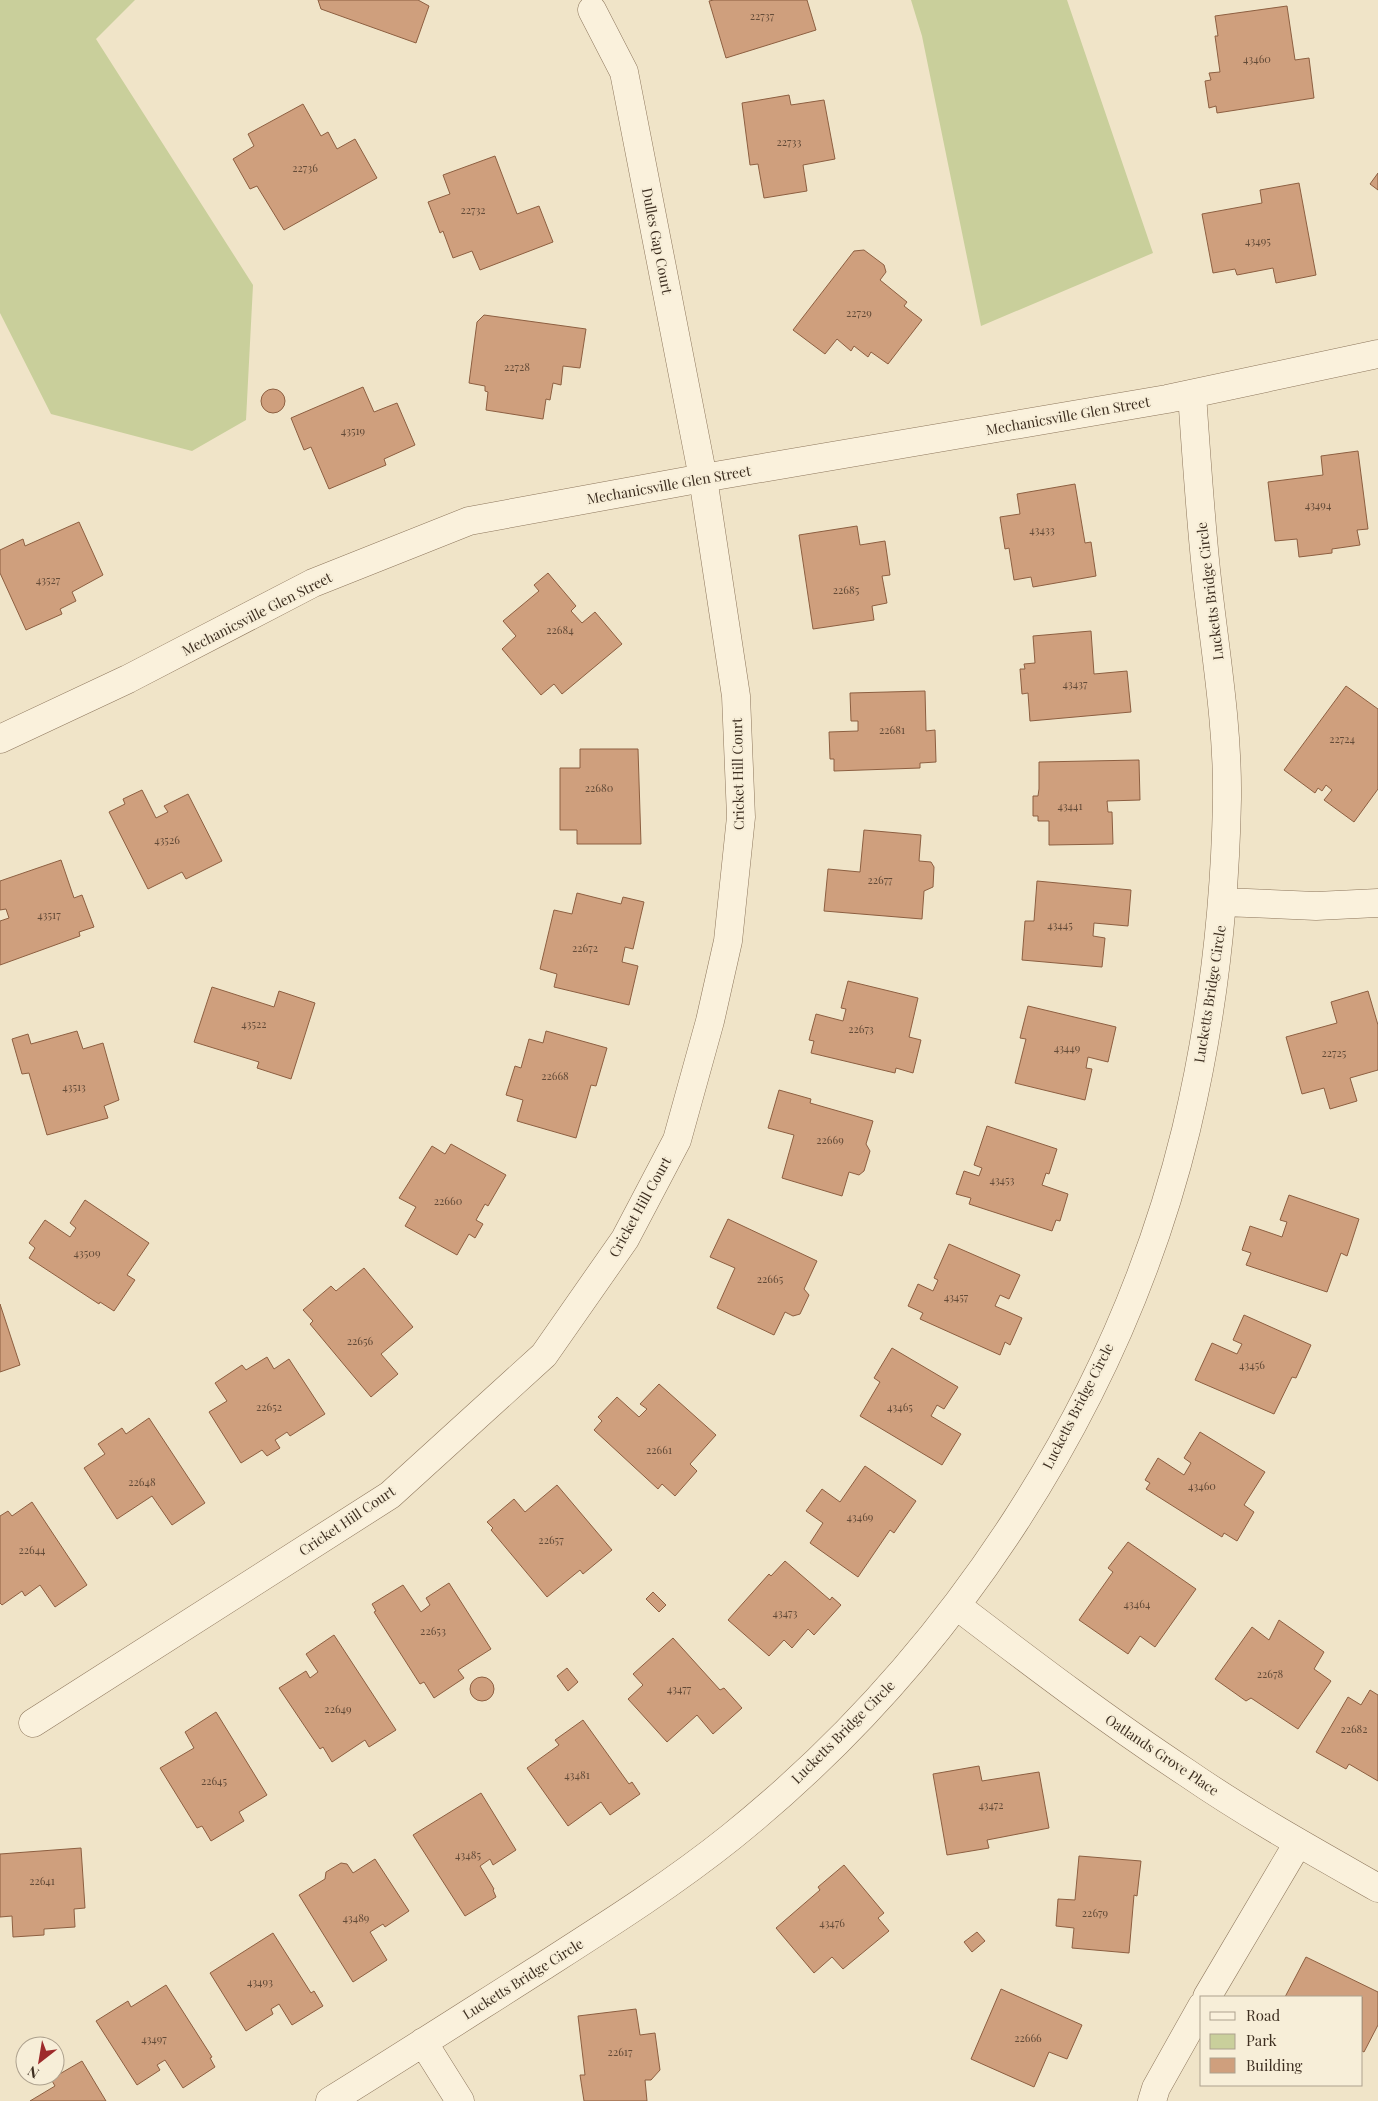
<svg xmlns="http://www.w3.org/2000/svg" width="1378" height="2101" font-family="'Playfair Display',serif">
	<rect width="100%" height="100%" fill="#f0e4c8"/>
	<path fill="#c9cf9b" d="M0,0H135L96,39L253,285L246,420L192,451L51,414L0,313Z
		M911,0H1067L1153,253L981,326L922,36Z"/>
	<path fill="#cf9f7d" stroke="#8d5f41" d="M318,0H418L429,6L416,43L321,9Z
		M714,0H807L816,30L726,58L709,1Z
		M1287,6L1295,60L1309,58L1314,98L1217,113L1216,106L1209,108L1205,81L1211,80L1209,73L1220,72L1215,36H1218L1215,16Z
		M789,95L791,105L824,100L835,159L803,165L807,191L764,198L758,164L750,165L742,103Z
		M303,104L321,136L328,132L337,149L355,139L377,178L284,230L257,186L250,189L233,159L254,146L248,134Z
		M495,156L517,214L539,206L553,242L480,270L472,251L453,258L443,231L440,233L428,202L450,194L443,175Z
		M1378,173V190L1370,184Z
		M1299,183L1316,275L1276,283L1273,268L1237,275L1235,269L1213,273L1202,214L1262,203L1260,190Z
		M864,250L884,265L886,272L880,280L907,302L904,306L922,320L888,364L871,352L868,357L854,346L851,351L837,339L825,354L793,330L854,251Z
		M484,315L586,329L580,368L563,366L561,385L553,383L550,400L546,399L543,419L486,410L488,392L485,391V386L469,383L477,322Z
		M363,387L374,412L397,403L415,445L384,459L386,465L329,489L311,447L304,450L291,418Z
		M261 401a12 12 0 1 1 24 0a12 12 0 1 1-24 0Z
		M1358,451L1368,529L1357,530L1360,545L1332,549V553L1299,557L1297,539L1275,541L1268,482L1323,475L1321,456Z
		M1075,484L1085,543L1091,542L1096,576L1033,587L1031,577L1014,580L1009,548L1005,549L1000,517L1020,514L1017,494Z
		M79,522L103,575L72,592L76,601L60,609L62,614L26,630L0,573V550L23,539L25,546Z
		M857,526L860,545L885,541L890,575L882,576L887,603L872,606L874,620L813,629L799,535Z
		M548,573L576,606L571,611L582,623L595,612L622,644L562,694L554,684L541,695L502,649L516,636L503,621L539,591L534,585Z
		M1091,631L1094,674L1127,671L1131,712L1030,721L1028,693L1022,694L1020,669H1025L1024,664L1035,663L1033,636Z
		M1346,686L1378,709V789L1354,822L1324,800L1332,790L1326,785L1322,791L1318,788L1315,793L1284,770Z
		M925,691L926,731L935,730L936,762L920,763V768L834,771V759H830L829,732L858,731V721H851L850,693Z
		M580,749H638L641,844H577V830H560V768H580Z
		M1139,760L1140,800L1107,801L1108,812H1112L1113,844L1049,845V821H1038V816H1033V796H1038L1039,789V762Z
		M142,790L156,818L168,812L164,806L188,794L222,861L186,879L182,872L148,889L109,812L125,804L123,799Z
		M864,830L921,835L919,861L931,862L934,867L933,887L924,891L922,919L824,911L828,869L860,872Z
		M61,860L74,898L82,895L94,927L79,932L80,936L0,965V921L9,918L6,909L0,910V881Z
		M1037,881L1131,890L1128,926L1094,923L1093,936L1105,938L1102,967L1022,960L1025,921H1034Z
		M577,893L621,904L623,897L644,902L633,949L625,947L622,962L638,966L629,1005L554,987L557,974L540,969L554,910L572,914Z
		M848,981L918,998L909,1037L921,1040L913,1073L896,1068L895,1073L811,1053L814,1041L809,1040L816,1014L843,1021L846,1009L841,1008Z
		M212,987L274,1007L279,991L315,1003L291,1079L257,1068L259,1062L194,1042Z
		M1368,991L1378,1025V1070L1350,1078L1357,1101L1330,1109L1324,1088L1302,1094L1286,1037L1337,1023L1331,1002Z
		M1028,1006L1116,1027L1108,1062L1088,1057L1086,1068L1092,1069L1085,1100L1015,1083L1026,1039L1020,1038Z
		M77,1031L83,1049L103,1043L119,1100L104,1106L108,1118L47,1135L29,1073L22,1074L12,1039L28,1034L31,1044Z
		M546,1031L607,1048L596,1086L591,1085L576,1138L517,1121L523,1100L506,1095L515,1066L521,1068L529,1039L543,1043Z
		M779,1090L811,1099L810,1103L873,1121L866,1144L870,1151L864,1171L859,1175L849,1172L842,1196L782,1178L794,1135L768,1128Z
		M987,1126L1057,1149L1049,1174L1046,1173L1042,1185L1068,1194L1060,1221L1056,1220L1052,1231L969,1204L971,1198L956,1194L964,1171L979,1176L982,1168L974,1165Z
		M451,1144L506,1175L488,1206L485,1204L476,1220L483,1224L475,1238L469,1234L457,1255L405,1226L416,1207L399,1198L432,1146L445,1154Z
		M1289,1195L1359,1219L1347,1256L1341,1253L1327,1292L1246,1265L1251,1253L1242,1250L1250,1226L1282,1237L1287,1222L1280,1220Z
		M85,1200L149,1243L127,1275L135,1280L114,1311L100,1302L99,1304L29,1258L35,1248L29,1243L45,1220L70,1237L76,1228L70,1223Z
		M728,1219L817,1261L804,1289L809,1295L800,1314L793,1316L785,1312L774,1335L717,1308L735,1268L710,1257Z
		M949,1244L1020,1275L1009,1299L1000,1295L995,1306L1022,1318L1010,1345L1005,1342L1000,1355L920,1319L923,1313L908,1306L918,1284L933,1291L938,1280L934,1278Z
		M364,1268L413,1327L381,1354L398,1374L371,1397L310,1324L313,1321L303,1310L331,1286L336,1291Z
		M0,1304L20,1365L0,1372Z
		M1244,1315L1311,1345L1296,1378L1292,1377L1274,1414L1195,1380L1212,1343L1237,1354L1242,1344L1233,1340Z
		M892,1348L958,1387L944,1409L937,1405L931,1416L961,1434L942,1465L860,1416L880,1382L874,1378Z
		M267,1357L274,1369L289,1359L325,1414L290,1436L287,1432L275,1440L280,1448L267,1456L262,1450L241,1463L209,1412L227,1401L215,1383L242,1365L246,1370Z
		M659,1384L716,1435L690,1464L697,1471L675,1496L662,1484L658,1489L594,1430L602,1421L598,1417L617,1397L639,1417L647,1409L640,1404Z
		M149,1418L205,1503L172,1525L152,1496L117,1519L84,1468L105,1454L98,1444L122,1428L126,1434Z
		M1200,1432L1265,1472L1244,1505L1254,1512L1237,1541L1224,1533L1222,1537L1146,1489L1150,1483L1145,1480L1158,1458L1184,1475L1191,1463L1184,1458Z
		M865,1466L916,1501L894,1533L890,1530L858,1577L810,1543L823,1523L806,1511L822,1489L840,1502Z
		M557,1485L612,1550L583,1574L580,1570L547,1597L491,1530L493,1528L487,1522L514,1499L525,1512Z
		M32,1502L87,1585L55,1607L40,1585L25,1596L22,1591L2,1605L0,1603V1516L8,1511L12,1516Z
		M1128,1542L1196,1589L1155,1647L1140,1636L1128,1654L1079,1620L1113,1572L1108,1568Z
		M785,1561L830,1600L832,1597L841,1605L814,1635L808,1629L792,1648L784,1640L769,1656L728,1620L769,1574L771,1576Z
		M449,1583L491,1649L458,1670L464,1678L434,1698L424,1682L420,1684L374,1612L376,1611L372,1604L403,1585L421,1612L430,1605L426,1598Z
		M653,1592L666,1605L659,1612L646,1599Z
		M1279,1620L1324,1652L1314,1669L1331,1681L1298,1729L1251,1698L1246,1701L1215,1679L1252,1627L1269,1640Z
		M334,1635L396,1730L369,1747L365,1740L332,1762L323,1747L320,1749L279,1688L306,1671L310,1678L318,1672L306,1654Z
		M673,1638L720,1690L724,1688L742,1708L713,1734L697,1715L667,1742L628,1699L643,1685L633,1674Z
		M567,1668L578,1682L568,1691L557,1676Z
		M470 1689a12 12 0 1 1 24 0a12 12 0 1 1-24 0Z
		M1370,1690L1378,1695V1781L1349,1764L1346,1769L1316,1752L1348,1697L1361,1705Z
		M216,1712L267,1795L239,1812L244,1821L211,1841L202,1826L197,1828L160,1768L194,1748L185,1732Z
		M583,1720L629,1784L632,1782L640,1794L610,1815L601,1802L568,1826L527,1768L559,1745L555,1740Z
		M979,1766L982,1781L1039,1772L1049,1828L987,1840L989,1848L947,1855L933,1774Z
		M481,1793L516,1850L493,1865L490,1859L480,1866L494,1889L493,1890L496,1897L465,1916L413,1835Z
		M81,1848L85,1908L74,1909L75,1927L44,1929V1935L13,1937L12,1916L0,1917V1854Z
		M1079,1856L1141,1861L1137,1896L1134,1895L1129,1953L1072,1948L1074,1928L1056,1926L1058,1899L1075,1900Z
		M375,1859L409,1911L385,1927L383,1924L370,1932L387,1960L353,1982L299,1895L325,1879L326,1872L341,1863L347,1864L353,1873Z
		M844,1865L884,1913L878,1918L889,1931L843,1969L832,1957L814,1973L776,1928L820,1890L818,1887Z
		M977,1932L985,1941L972,1952L964,1942Z
		M273,1933L311,1993L314,1991L323,2006L292,2025L279,2004L271,2009L273,2014L246,2031L210,1973Z
		M1306,1957L1378,1992V2025L1364,2052L1362,2051V1997H1285Z
		M166,1985L212,2057L210,2058L215,2067L183,2088L165,2060L157,2065L160,2070L137,2085L96,2021L128,2001L131,2007Z
		M1001,1989L1082,2025L1067,2059L1049,2052L1034,2087L971,2059Z
		M636,2009L640,2035L655,2033L660,2070L651,2080H645L647,2101H584L580,2075H585L578,2016Z
		M82,2061L106,2101H30L55,2086L51,2079Z"/>
	<g fill="none" stroke-linecap="round" stroke-linejoin="round">
		<defs>
			<path id="street" d="M0,739L128,679L313,583L469,521L703,478L1167,399L1378,354
				M1223,902L1316,906L1378,903
				M957,1606C1033,1664 1108,1721 1187,1773C1248,1815 1313,1851 1378,1888
				M33,1723L390,1495L544,1355L625,1239L677,1140L710,1021L728,941L741,817L736,696L703,478L624,72L592,10
				M1207,1997L1298,1843
				M423,2042L460,2101
				M330,2101C401,2057 471,2012 542,1967C606,1926 671,1885 731,1837C951,1660 1119,1405 1186,1130C1212,1021 1225,910 1227,799C1228,722 1214,646 1206,570C1200,512 1196,452 1192,394
				M1152,2101L1156,2088L1202,2006"/>
		</defs>
		<use href="#street" stroke="#8d765c" stroke-width="29"/>
		<use href="#street" stroke="#faf1dc" stroke-width="28"/>
	</g>
	<g text-anchor="middle" stroke-width="4" stroke-linejoin="round" paint-order="stroke">
		<g font-size="11" fill="#624a37">
			<text x="762" y="20">22737</text>
			<text x="1257" y="63">43460</text>
			<text x="789" y="146">22733</text>
			<text x="305" y="172">22736</text>
			<text x="473" y="214">22732</text>
			<text x="1258" y="245">43495</text>
			<text x="859" y="317">22729</text>
			<text x="517" y="371">22728</text>
			<text x="353" y="435">43519</text>
			<text x="1318" y="509">43494</text>
			<text x="1042" y="534">43433</text>
			<text x="48" y="584">43527</text>
			<text x="846" y="594">22685</text>
			<text x="560" y="634">22684</text>
			<text x="1075" y="688">43437</text>
			<text x="892" y="734">22681</text>
			<text x="1342" y="743">22724</text>
			<text x="599" y="792">22680</text>
			<text x="1070" y="810">43441</text>
			<text x="167" y="844">43526</text>
			<text x="880" y="884">22677</text>
			<text x="49" y="919">43517</text>
			<text x="1060" y="929">43445</text>
			<text x="585" y="952">22672</text>
			<text x="254" y="1028">43522</text>
			<text x="861" y="1033">22673</text>
			<text x="1067" y="1052">43449</text>
			<text x="1334" y="1057">22725</text>
			<text x="555" y="1080">22668</text>
			<text x="74" y="1091">43513</text>
			<text x="830" y="1144">22669</text>
			<text x="1002" y="1184">43453</text>
			<text x="448" y="1205">22660</text>
			<text x="87" y="1257">43509</text>
			<text x="770" y="1283">22665</text>
			<text x="956" y="1301">43457</text>
			<text x="360" y="1345">22656</text>
			<text x="1252" y="1369">43456</text>
			<text x="269" y="1411">22652</text>
			<text x="900" y="1411">43465</text>
			<text x="659" y="1454">22661</text>
			<text x="142" y="1486">22648</text>
			<text x="1202" y="1490">43460</text>
			<text x="860" y="1521">43469</text>
			<text x="551" y="1544">22657</text>
			<text x="32" y="1554">22644</text>
			<text x="1137" y="1608">43464</text>
			<text x="785" y="1617">43473</text>
			<text x="433" y="1635">22653</text>
			<text x="1270" y="1678">22678</text>
			<text x="679" y="1693">43477</text>
			<text x="338" y="1713">22649</text>
			<text x="1354" y="1733">22682</text>
			<text x="577" y="1779">43481</text>
			<text x="214" y="1785">22645</text>
			<text x="991" y="1809">43472</text>
			<text x="468" y="1859">43485</text>
			<text x="42" y="1885">22641</text>
			<text x="1095" y="1917">22679</text>
			<text x="356" y="1922">43489</text>
			<text x="832" y="1927">43476</text>
			<text x="260" y="1986">43493</text>
			<text x="1028" y="2042">22666</text>
			<text x="154" y="2043">43497</text>
			<text x="620" y="2056">22617</text>
		</g>
		<g font-size="14" fill="#3d2e20" stroke="#f7eed8">
			<text transform="translate(657 241) rotate(79)" y="5">Dulles Gap Court</text>
			<text transform="translate(1068 416) rotate(-10)" y="5">Mechanicsville Glen Street</text>
			<text transform="translate(669 485) rotate(-10)" y="5">Mechanicsville Glen Street</text>
			<text transform="translate(1210 591) rotate(-97)" y="5">Lucketts Bridge Circle</text>
			<text transform="translate(257 614) rotate(-27)" y="5">Mechanicsville Glen Street</text>
			<text transform="translate(738 774) rotate(-91)" y="5">Cricket Hill Court</text>
			<text transform="translate(1210 994) rotate(-81)" y="5">Lucketts Bridge Circle</text>
			<text transform="translate(640 1207) rotate(-61)" y="5">Cricket Hill Court</text>
			<text transform="translate(1078 1406) rotate(-63)" y="5">Lucketts Bridge Circle</text>
			<text transform="translate(347 1521) rotate(-34)" y="5">Cricket Hill Court</text>
			<text transform="translate(843 1732) rotate(-45)" y="5">Lucketts Bridge Circle</text>
			<text transform="translate(1162 1755) rotate(34)" y="5">Oatlands Grove Place</text>
			<text transform="translate(523 1979) rotate(-32)" y="5">Lucketts Bridge Circle</text>
		</g>
	</g>
	<rect x="1200" y="1996" width="162" height="90" fill="#f7eed8" stroke="#ada18e"/>
	<rect x="1210" y="2012" width="25" height="8" fill="#faf1dc" stroke="#ada18e"/>
	<text x="1246" y="2021" font-size="15" fill="#3d2e20">Road</text>
	<rect x="1210" y="2034" width="25" height="15" fill="#c9cf9b" stroke="#ada18e"/>
	<text x="1246" y="2046" font-size="15" fill="#3d2e20">Park</text>
	<rect x="1210" y="2058" width="25" height="15" fill="#cf9f7d" stroke="#ada18e"/>
	<text x="1246" y="2071" font-size="15" fill="#3d2e20">Building</text>
	<g transform="translate(40 2061) rotate(211)"><circle r="24" fill="#f7eed8" stroke="#ada18e"/>
	<path d="M0-4L9 19L0 12L-9 19Z" fill="#9e2a2b"/>
	<text y="-8" font-size="14" font-weight="bold" text-anchor="middle" fill="#3d2e20">N</text>
	</g>
</svg>
